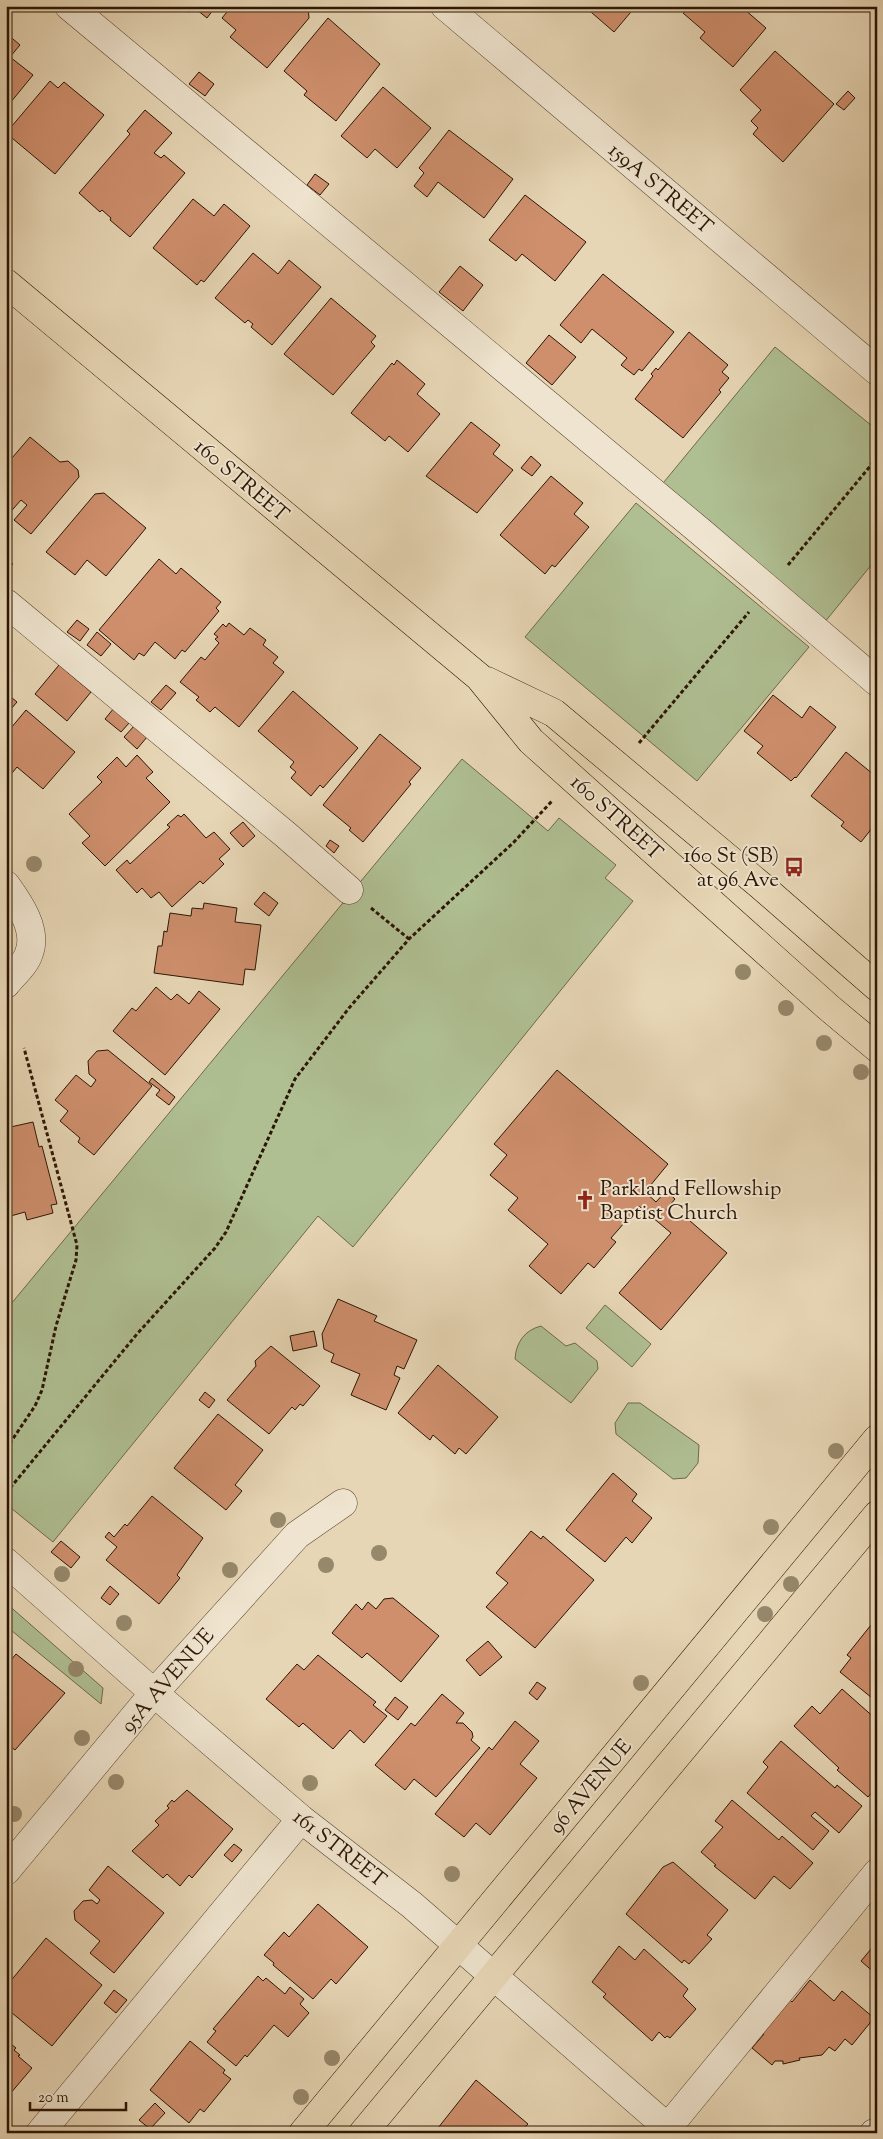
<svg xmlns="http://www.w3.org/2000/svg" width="883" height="2139" font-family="'Sorts Mill Goudy',serif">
	<rect width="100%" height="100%" fill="#e7d6b5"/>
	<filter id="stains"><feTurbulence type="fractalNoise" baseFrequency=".004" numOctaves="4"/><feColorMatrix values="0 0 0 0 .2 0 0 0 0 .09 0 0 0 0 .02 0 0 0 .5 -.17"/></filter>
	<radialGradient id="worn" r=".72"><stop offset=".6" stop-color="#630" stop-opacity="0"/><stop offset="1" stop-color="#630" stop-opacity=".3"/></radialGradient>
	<path fill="#afbf92" stroke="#6d6a4a" d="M775,347L877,430V558L824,623L659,488Z
		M636,503L809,647L697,781L525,637Z
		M462,759L548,831L559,818L616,865L605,878L633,901L353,1247L318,1216L53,1542L6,1504V1310Z
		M605,1305L651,1344L632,1367L586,1328Z
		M541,1326L566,1346L575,1343L597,1361L598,1369L571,1403L515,1359C516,1342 525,1330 541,1326Z
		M628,1403H640L699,1445L698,1463L686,1478L673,1479L616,1434L615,1423Z
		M6,1603L103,1688L101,1704L6,1626Z"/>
	<path fill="#cf8f6d" stroke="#2b1503" d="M181,6H216L207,18L197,10L188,12Z
		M232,6H308L309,18L267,68L230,37L236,30L222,18Z
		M584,6H636L614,32Z
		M681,6H746L744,9L766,28L733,67L700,38L705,32L683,13L686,11Z
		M328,18L380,64L336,121L304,95L307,91L284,71Z
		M6,33L20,45L10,57L33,75L6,108Z
		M775,51L834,104L783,162L753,134L758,128L751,121L761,110L740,90Z
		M199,72L214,84L205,96L189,84Z
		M50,81L58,88L64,82L104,115L55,174L6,133Z
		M383,87L431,128L397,168L375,149L367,158L341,136Z
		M848,91L855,98L844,110L836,104Z
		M145,110L172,133L154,153L161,158L164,155L185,173L130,237L110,220L111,218L102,210L100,212L79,193L130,134L127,131Z
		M449,130L513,179L484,218L438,182L427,197L414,186L424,173L419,168Z
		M315,174L329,184L320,195L307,185Z
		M525,195L586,242L555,281L522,254L516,261L489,240Z
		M193,199L214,216L224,204L250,226L204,282L201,280L197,285L153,248Z
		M253,253L278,274L289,260L321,287L272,345L251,327L253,324L248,320L245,323L215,298Z
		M460,266L483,285L463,311L439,292Z
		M603,274L674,332L642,371L639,369L634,375L621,365L627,358L592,329L581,343L560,325Z
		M331,298L376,336L371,342L375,346L333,395L284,354Z
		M689,332L728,365L722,372L729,378L719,390L721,392L683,438L635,399L653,376L651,374L656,368L658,370Z
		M549,335L576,357L552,385L526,363Z
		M397,360L425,384L417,394L440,414L408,452L389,436L385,441L351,413L392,363L394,365Z
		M471,422L500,445L493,454L513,470L477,513L426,476Z
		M30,437L60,462L68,461L78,470L79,477L31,534L14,520L27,505L21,500L6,517V465Z
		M531,456L541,465L532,476L521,468Z
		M551,476L583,503L574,514L589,527L555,567L552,565L545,574L500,535Z
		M104,493L146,528L106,576L87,560L75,575L46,552L95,494Z
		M6,558L13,564L6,572Z
		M159,559L176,574L181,568L221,602L216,608L219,611L185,652L182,650L175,659L155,642L144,656L139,653L134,660L99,630Z
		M77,620L89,629L80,641L67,632Z
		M229,623L244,635L250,628L266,640L263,645L278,657L273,663L284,672L239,727L215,707L210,712L196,700L199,697L180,682L201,657L205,660L219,643L215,639L218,637L214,634L223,624L226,627Z
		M97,632L111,644L101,656L87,645Z
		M59,665L91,692L67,721L35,694Z
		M166,685L176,693L161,710L151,702Z
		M293,691L358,748L323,788L320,785L311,796L291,778L296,772L290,767L294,762L258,731Z
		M6,693L17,702L6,715Z
		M773,695L802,718L810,706L836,727L796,778L795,777L791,781L757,753L763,746L744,731Z
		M114,708L130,722L121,732L105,719Z
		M26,710L75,752L43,789L17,767L8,778L6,777V734Z
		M135,725L147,737L137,749L124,737Z
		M380,734L421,768L409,782L411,784L363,842L349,830L351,828L323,805Z
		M846,752L873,774L877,770V822L861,842L841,826L844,822L811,796Z
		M137,755L153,772L146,778L170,802L105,866L82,843L90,836L69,814L102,782L97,777L117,757L126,767Z
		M184,814L206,838L214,832L230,849L219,859L224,864L203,884L200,881L172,907L159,892L151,898L142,888L137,893L116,870L127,860L130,864L170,827L167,825L178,815L181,817Z
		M243,822L255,836L243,847L230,833Z
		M330,840L339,846L334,853L326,846Z
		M877,843V853L872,849Z
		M264,892L278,903L269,916L254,904Z
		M204,903L237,908L235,922L261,925L255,970L245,969L243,985L154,973L158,946H162L164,931L167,932L170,913L191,916L192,908L203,909Z
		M156,987L171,1000L177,994L189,1004L199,991L220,1009L165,1075L113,1031L132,1008L136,1011Z
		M108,1050L152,1086L94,1155L78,1142L80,1138L60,1121L68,1111L55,1100L76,1075L91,1087L96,1080L89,1074L88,1061L97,1051Z
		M557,1070L668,1164L645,1192L656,1202L666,1191L675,1199L666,1210L679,1221L682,1214L727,1253L661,1330L619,1293L671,1233L639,1206L611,1238L616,1242L594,1268L588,1263L561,1294L529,1266L548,1244L508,1210L518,1198L490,1175L507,1155L494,1144Z
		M152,1078L175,1097L169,1105L156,1095L160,1090L149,1082Z
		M33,1122L39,1147L42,1146L57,1204L51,1205L53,1213L27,1220L25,1212L7,1217L6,1212V1128Z
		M338,1299L377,1316L374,1321L417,1340L404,1369L397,1366L394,1375L400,1378L386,1410L351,1395L360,1374L331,1362L334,1354L324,1349L322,1334Z
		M314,1331L317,1346L293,1351L290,1336Z
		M271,1346L320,1386L303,1406L300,1404L295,1410L292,1407L269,1434L227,1400L256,1366L255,1361Z
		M438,1365L498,1417L466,1454L459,1448L455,1454L433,1435L430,1440L398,1413Z
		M205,1392L215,1400L209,1408L199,1400Z
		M218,1414L263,1450L235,1485L242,1491L226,1510L174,1468Z
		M613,1473L637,1494L632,1501L652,1518L632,1543L626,1537L605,1562L566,1530Z
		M152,1496L203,1538L177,1575L180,1578L159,1604L106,1560L117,1547L105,1537L109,1532L114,1537L125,1524L127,1526Z
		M531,1531L541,1539L543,1536L594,1580L535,1648L486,1607L508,1583L496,1573Z
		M61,1541L80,1557L71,1568L51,1552Z
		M110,1586L119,1594L110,1605L101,1598Z
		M393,1598L439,1636L401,1682L367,1653L362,1658L332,1633L356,1604L362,1610L368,1602L376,1609L384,1599Z
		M871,1625L877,1631V1702L840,1672L851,1658L847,1655Z
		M488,1641L502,1657L480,1676L466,1660Z
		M16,1654L65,1693L15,1750L6,1743V1666Z
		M318,1655L376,1702L373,1705L387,1716L364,1743L350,1730L333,1749L303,1723L299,1727L266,1699L297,1664L304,1670Z
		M537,1682L546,1688L537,1700L529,1693Z
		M842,1689L877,1720V1787L868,1797L837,1770L839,1768L794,1726L812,1706L820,1714Z
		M442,1694L464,1713L456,1723H463L472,1732L473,1737L471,1740L480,1748L436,1797L414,1779L405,1790L375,1765L411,1723L415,1726Z
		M395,1697L408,1707L398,1720L385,1710Z
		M515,1721L539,1741L520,1764L537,1778L490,1835L476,1823L464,1837L435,1814L489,1747L492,1750Z
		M781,1741L835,1788L837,1785L862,1806L839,1833L815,1812L811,1816L829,1831L813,1850L747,1793L768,1767L763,1762Z
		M187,1790L233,1829L192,1878L189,1875L180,1886L167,1874L163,1878L132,1851L159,1825L155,1821L169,1808L167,1806L172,1800L174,1802Z
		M732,1800L779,1840L782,1836L813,1863L790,1889L774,1876L755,1899L714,1866L716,1865L701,1852L723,1827L715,1821Z
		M234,1844L242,1850L232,1862L224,1855Z
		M673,1862L728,1910L707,1935L712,1939L689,1964L684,1960L682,1963L626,1914L663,1867Z
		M108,1866L164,1913L114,1973L90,1953L100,1941L75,1920L74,1911L83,1901L92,1900L97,1904L100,1900L89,1890Z
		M318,1904L368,1947L336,1984L331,1979L313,1999L273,1965L274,1963L264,1955L284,1932L289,1937Z
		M877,1937V1975L861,1961L876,1943L874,1940Z
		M46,1938L102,1985L52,2046L6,2008V1981L9,1983Z
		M619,1946L635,1960L644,1949L688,1989L683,1996L696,2009L670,2038L667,2036L665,2038L659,2032L652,2041L603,1997L606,1994L592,1982Z
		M258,1976L263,1981L266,1978L285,1994L290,1987L304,1999L300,2004L309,2013L288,2037L274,2025L247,2057L245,2055L236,2066L207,2042L216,2031L213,2029Z
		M810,1980L834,2001L842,1991L874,2018L852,2045L845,2039L835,2051L829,2047L822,2055L799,2058L800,2060L783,2064V2061H775L772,2065L752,2048L764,2034L761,2032L789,1999L792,2002Z
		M114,1990L127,2000L116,2013L104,2003Z
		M6,2040L16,2048L14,2050L20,2055L18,2056L32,2068L10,2094L6,2092Z
		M190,2041L225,2070L223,2073L231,2079L204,2112L200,2109L189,2123L150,2090Z
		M476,2080L528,2124L520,2133H434Z
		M155,2103L165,2113L150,2129L139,2120Z"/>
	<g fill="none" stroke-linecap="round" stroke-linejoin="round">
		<defs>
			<path id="minor" d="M69,6L701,532L877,682
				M445,6L877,371
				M6,603L286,835L349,890
				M6,885C19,903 38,930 29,953C26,964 13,975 6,984
				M6,1562L154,1693L301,1819L412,1905L674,2133
				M6,1871L154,1693L297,1535L343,1503
				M669,2126L877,1873
				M40,2133L301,1819
				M874,2133L877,2132"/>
			<path id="major" d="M6,283L479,677L531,741L828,1007L877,1048
				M487,681L554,713L760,885L877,987
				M303,2133L877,1439
				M363,2133L877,1515"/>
		</defs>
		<use href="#minor" stroke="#5a4530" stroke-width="29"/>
		<use href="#major" stroke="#2b1503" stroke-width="29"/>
		<path stroke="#2b1503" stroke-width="3" stroke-dasharray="4 2.5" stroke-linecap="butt" d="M788,565L877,458
			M639,743L749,612
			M371,908L409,939
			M6,1449L35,1406L42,1390L56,1326L76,1260L77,1245L24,1048
			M6,1493L137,1334L215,1248L226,1232L295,1079L349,1008L409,939L513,843L552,801"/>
		<use href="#minor" stroke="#efe4cf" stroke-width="28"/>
		<use href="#major" stroke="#e7d6b5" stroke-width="28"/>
	</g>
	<g fill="#96886b">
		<circle cx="34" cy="864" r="8"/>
		<circle cx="743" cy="972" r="8"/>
		<circle cx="786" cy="1008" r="8"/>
		<circle cx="824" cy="1043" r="8"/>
		<circle cx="861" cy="1072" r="8"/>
		<circle cx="836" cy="1451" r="8"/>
		<circle cx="278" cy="1520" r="8"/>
		<circle cx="771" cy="1527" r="8"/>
		<circle cx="379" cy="1553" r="8"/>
		<circle cx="326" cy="1565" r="8"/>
		<circle cx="230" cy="1570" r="8"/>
		<circle cx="62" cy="1574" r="8"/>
		<circle cx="791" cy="1584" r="8"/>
		<circle cx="765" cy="1614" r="8"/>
		<circle cx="124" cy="1623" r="8"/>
		<circle cx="76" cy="1669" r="8"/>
		<circle cx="641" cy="1683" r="8"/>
		<circle cx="82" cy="1738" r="8"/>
		<circle cx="116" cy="1782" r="8"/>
		<circle cx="310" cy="1783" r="8"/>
		<circle cx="14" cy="1814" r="8"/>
		<circle cx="452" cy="1874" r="8"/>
		<circle cx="332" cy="2058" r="8"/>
		<circle cx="301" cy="2097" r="8"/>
	</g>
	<defs>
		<symbol id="bus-bare" viewBox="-9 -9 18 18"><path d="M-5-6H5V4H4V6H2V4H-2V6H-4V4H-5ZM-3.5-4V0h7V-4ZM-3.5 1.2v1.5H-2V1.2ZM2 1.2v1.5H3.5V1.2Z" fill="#8f2418" stroke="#efe4cf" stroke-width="2.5" paint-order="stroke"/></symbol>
		<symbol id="church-bare" viewBox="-9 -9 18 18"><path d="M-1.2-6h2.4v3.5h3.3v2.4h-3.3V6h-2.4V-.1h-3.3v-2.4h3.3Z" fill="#8f2418" stroke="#efe4cf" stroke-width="2.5" paint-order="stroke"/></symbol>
	</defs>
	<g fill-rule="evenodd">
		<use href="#bus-bare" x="780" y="853" width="28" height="28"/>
		<use href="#church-bare" x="571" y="1186" width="28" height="28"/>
	</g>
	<g text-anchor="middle" stroke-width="4" stroke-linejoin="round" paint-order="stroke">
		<g font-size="21" fill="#2b1503" stroke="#efe4cf">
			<text transform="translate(661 188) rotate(40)" y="7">159A STREET</text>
			<text transform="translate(242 480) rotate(40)" y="7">160 STREET</text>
			<text transform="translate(617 817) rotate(42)" y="7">160 STREET</text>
			<text transform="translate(167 1680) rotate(-49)" y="7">95A AVENUE</text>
			<text transform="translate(590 1786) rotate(-50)" y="7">96 AVENUE</text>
			<text transform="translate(340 1848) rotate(38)" y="7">161 STREET</text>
		</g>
		<g font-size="21" fill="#2b1503" stroke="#efe4cf" text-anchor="end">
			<text x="779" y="862">160 St (SB)<tspan x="779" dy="24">at 96 Ave</tspan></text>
			<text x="600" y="1195" text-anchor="start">Parkland Fellowship<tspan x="600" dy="24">Baptist Church</tspan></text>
		</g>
	</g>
	<rect width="883" height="2139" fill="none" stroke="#e7d6b5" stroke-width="25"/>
	<rect x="8" y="8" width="868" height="2124" fill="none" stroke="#2b1503" stroke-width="2.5"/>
	<rect x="12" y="12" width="858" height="2114" fill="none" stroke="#2b1503"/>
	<path d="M30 2102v8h96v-8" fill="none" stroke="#2b1503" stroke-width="2.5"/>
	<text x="38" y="2102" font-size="15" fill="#2b1503" stroke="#efe4cf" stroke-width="4" paint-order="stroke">20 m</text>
	<rect width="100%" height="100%" filter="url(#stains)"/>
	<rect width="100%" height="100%" fill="url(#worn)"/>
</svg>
